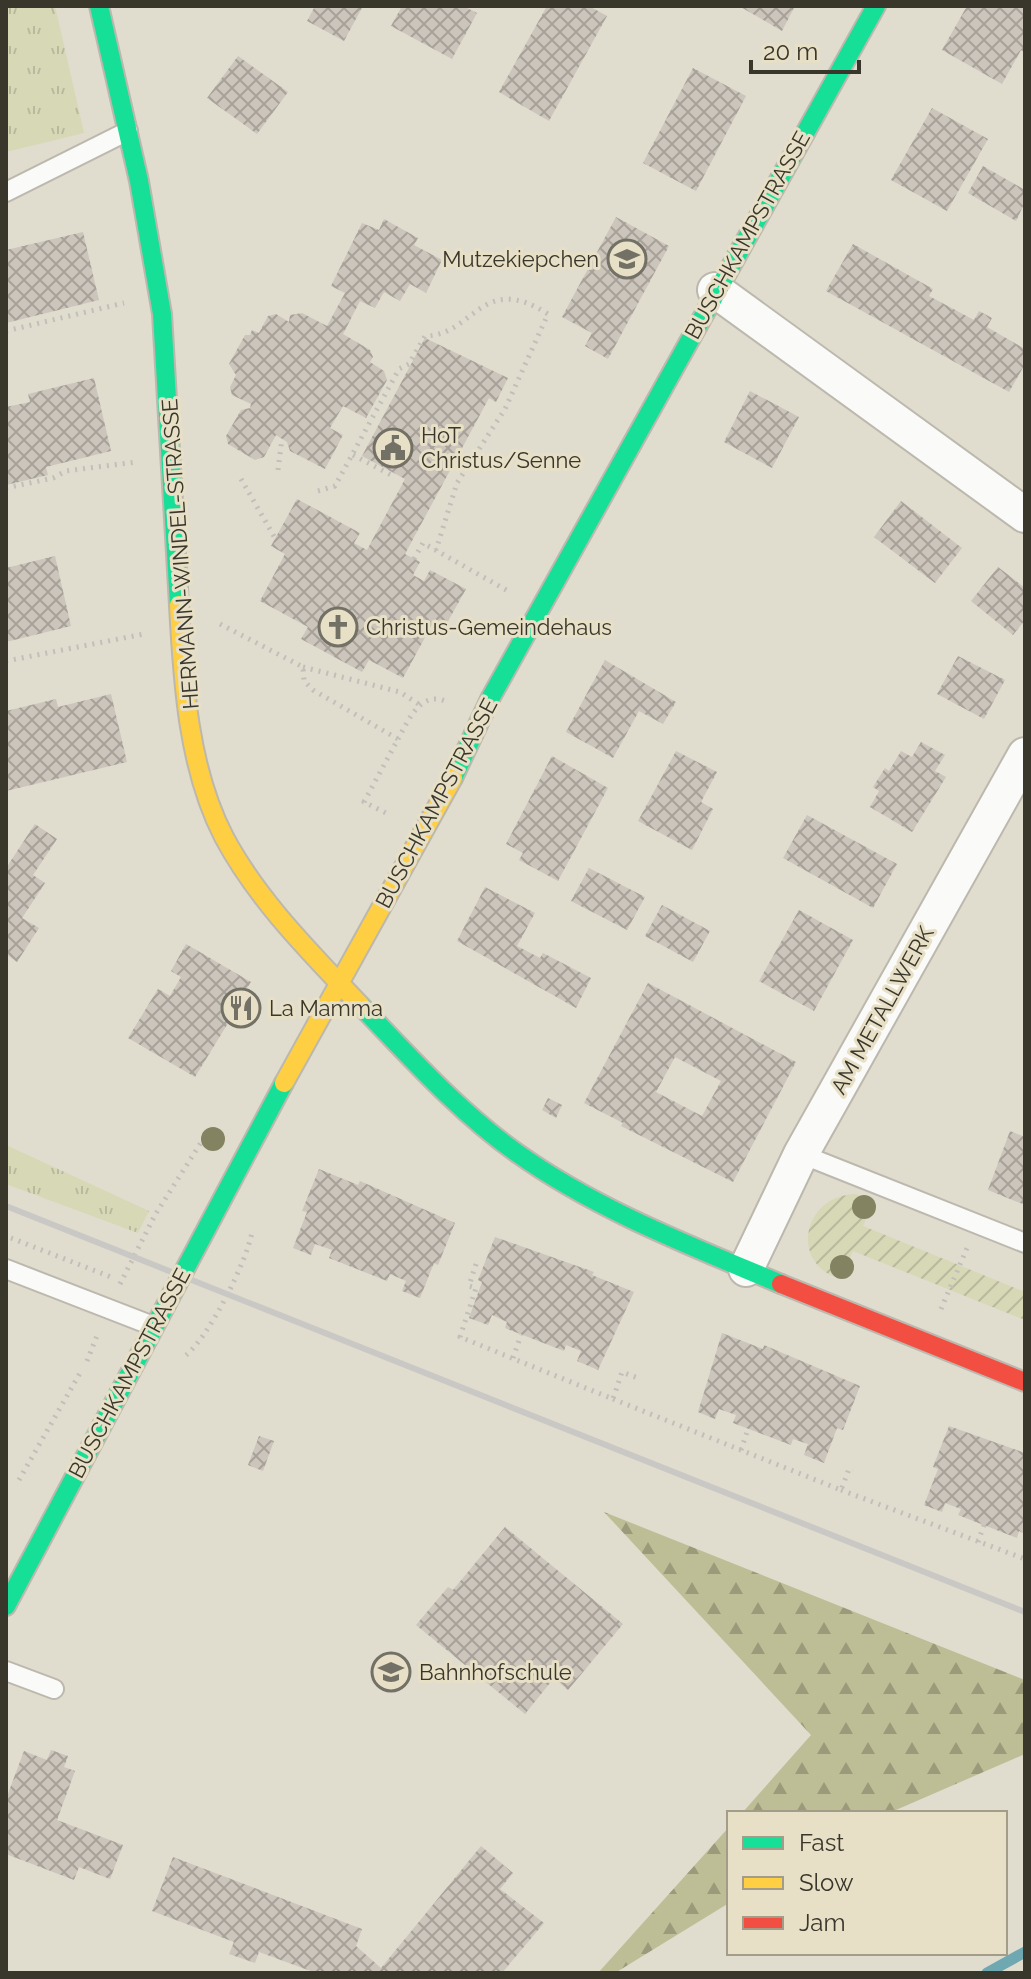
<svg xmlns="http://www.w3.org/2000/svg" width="1031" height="1979" font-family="Raleway,sans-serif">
	<defs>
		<pattern id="grass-tufts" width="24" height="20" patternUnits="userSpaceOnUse" patternTransform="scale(2)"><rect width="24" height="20" fill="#d7d8b6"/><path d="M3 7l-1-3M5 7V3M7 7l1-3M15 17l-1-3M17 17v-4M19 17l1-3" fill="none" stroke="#b9ba9d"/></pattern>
		<pattern id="forest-firs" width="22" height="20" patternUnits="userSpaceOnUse" patternTransform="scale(2)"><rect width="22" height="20" fill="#bdbe96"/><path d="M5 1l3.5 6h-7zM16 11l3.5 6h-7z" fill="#9b9b7b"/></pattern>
		<pattern id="garden-furrows" width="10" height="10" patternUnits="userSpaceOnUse" patternTransform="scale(2)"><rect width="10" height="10" fill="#d7d8b6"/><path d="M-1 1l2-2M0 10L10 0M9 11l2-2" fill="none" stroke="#b9ba9d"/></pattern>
		<pattern id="building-cross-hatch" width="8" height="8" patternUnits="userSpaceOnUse" patternTransform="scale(2)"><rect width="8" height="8" fill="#ccc5bc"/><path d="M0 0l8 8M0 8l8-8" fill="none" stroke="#a7a199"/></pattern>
	</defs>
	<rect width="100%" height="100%" fill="#e0dcce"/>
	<path fill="url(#grass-tufts)" d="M6,6H55L84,133L6,152Z
		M6,1145L149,1211L138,1233L6,1184Z"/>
	<path fill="url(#forest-firs)" d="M604,1512L1025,1680V1754L889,1813H742L811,1735Z
		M729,1827V1903L615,1973H598Z"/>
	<path fill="url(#garden-furrows)" d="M855,1194L874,1199L863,1226L1025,1292V1320L853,1251L841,1279C789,1265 802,1196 855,1194Z"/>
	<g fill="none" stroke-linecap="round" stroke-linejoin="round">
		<path stroke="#6fa8b0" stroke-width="11" d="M987,1973L1025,1952"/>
	</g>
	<path fill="url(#building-cross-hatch)" fill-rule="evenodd" d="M315,6H363L344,41L307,21Z
		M402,6H463L477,13L452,59L391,26Z
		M547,6H589L607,16L549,121L499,92Z
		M739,6H795L782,31Z
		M967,6H1025V53L1021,50L1002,84L942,50Z
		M238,56L288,92L257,134L207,98Z
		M693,68L746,96L696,191L643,163Z
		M932,108L988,139L947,211L891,180Z
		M983,166L1025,190V202L1016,221L968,193Z
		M616,217L669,246L608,359L585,346L592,333L562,317Z
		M384,219L418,238L414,245L442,260L426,293L410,284L400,301L384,292L375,308L360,301L343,334L370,350L373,357L370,362L384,371L387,380L366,418L343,406L330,428L343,435L325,469L290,451L287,442L276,435L264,457L255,460L228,444L226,436L241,410L250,408L251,404L232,395L230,387L236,375L229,364L245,335H250L252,330L259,333L268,316L276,314L289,322L290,315L302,313L327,326L345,293L331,286L362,223L379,230Z
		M83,232L99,300L6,323V250Z
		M853,244L933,289L929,296L974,320L979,311L992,318L987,327L1025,349V364L1009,392L826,291Z
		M425,338L508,378L496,402L489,398L405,554L420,562L413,575L424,581L430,570L466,589L446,625L435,619L403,678L369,660L362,672L301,639L308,627L260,601L285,554L271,546L297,499L360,533L354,543L367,550L405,479L362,456Z
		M94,378L111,451L46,467L48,475L6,485V407L30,402L28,394Z
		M750,391L799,417L772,468L724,442Z
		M901,501L962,548L935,583L874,537Z
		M55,556L71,626L6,642V568Z
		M998,567L1025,588V620L1013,635L971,601Z
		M958,656L1005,680L984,719L937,694Z
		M605,660L676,702L663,724L639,711L613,758L566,732Z
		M111,694L127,762L6,791V711L56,699L58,707Z
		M921,742L945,755L935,771L946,777L912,832L870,807L879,791L873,787L885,768L889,771L901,751L912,757Z
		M676,751L717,772L701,802L713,809L692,850L638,821Z
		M552,756L608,788L558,881L519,860L523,853L506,844Z
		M807,815L897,864L873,908L783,858Z
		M35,824L57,839L33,875L45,883L22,918L39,928L17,962L6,954V868Z
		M589,868L645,897L627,930L571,901Z
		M485,887L535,913L517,946L540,958L543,953L591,978L576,1008L457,941Z
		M662,905L710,931L693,962L645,936Z
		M799,910L853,940L814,1011L759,981Z
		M186,944L251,982L245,991L254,996L238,1025L230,1020L195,1077L128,1038L158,989L170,996L181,977L171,971Z
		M648,983L796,1062L733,1182L621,1126L623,1123L584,1103ZM675,1057L721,1081L702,1116L656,1092Z
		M548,1098L562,1105L556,1118L542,1110Z
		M1010,1131L1025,1137V1205L988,1190Z
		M319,1169L358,1185L360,1181L455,1223L438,1265L434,1263L420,1298L402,1291L406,1281L390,1274L387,1281L329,1258L332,1250L315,1244L311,1255L293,1248L307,1212L302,1211Z
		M495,1237L594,1272L592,1275L634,1292L598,1370L577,1361L581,1351L566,1345L564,1351L505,1328L507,1322L492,1315L488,1325L469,1318L482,1282L478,1280Z
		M722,1333L763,1349L764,1345L860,1386L843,1430L837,1428L824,1463L804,1455L808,1444L793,1439L791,1445L733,1423L736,1415L719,1409L715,1419L698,1412Z
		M949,1426L1025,1453V1534L1019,1531L1017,1538L958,1515L961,1509L945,1503L942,1512L924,1505L938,1469L933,1467Z
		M259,1436L274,1441L263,1471L248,1465Z
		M505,1527L623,1624L568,1690L554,1678L525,1714L416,1625L448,1587L453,1590Z
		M51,1750L68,1756L64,1767L75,1771L57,1820L123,1845L110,1879L79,1867L74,1880L6,1854V1799L24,1751L47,1760Z
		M481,1846L513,1873L500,1889L544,1923L502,1973H316L259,1952L255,1963L229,1954L234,1942L152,1911L173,1857L362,1929L356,1946L381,1968Z"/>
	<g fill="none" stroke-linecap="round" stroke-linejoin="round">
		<defs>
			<path id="lane" d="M6,192L128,131
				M801,1154L1025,1243
				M6,1269L153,1326
				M6,1671L54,1689"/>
			<path id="street" d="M715,290L1025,515
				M746,1269L801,1154L1025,755"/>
			<path id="fast" d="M99,6L139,181L162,314L179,605
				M453,778L491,697L876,6
				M361,1006C410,1057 460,1113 517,1153C597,1210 691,1246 781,1284
				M6,1606L284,1083"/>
			<path id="slow" d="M179,605C183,681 188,768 224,837C258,901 312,954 361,1006
				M284,1083L453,778"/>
			<path id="jam" d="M781,1284L1025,1382"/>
		</defs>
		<use href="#lane" stroke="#bcb8ad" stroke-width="22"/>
		<use href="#street" stroke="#bcb8ad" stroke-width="38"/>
		<use href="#fast" stroke="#bcb8ad" stroke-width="22"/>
		<use href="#slow" stroke="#bcb8ad" stroke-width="22"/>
		<use href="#jam" stroke="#bcb8ad" stroke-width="22"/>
		<path stroke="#c0bfb9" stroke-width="5" stroke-dasharray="2 6" stroke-linecap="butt" d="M6,331L124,303
			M353,455L391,475L392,472
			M278,470L282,438
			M241,479L275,538
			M6,488L53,478L66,471L136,462
			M318,491L335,486L399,369L409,364L425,336C475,335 481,271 548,314L505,409L457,483L436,550
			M414,559L423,543L508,591
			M220,624L303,667L304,681L313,690L398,739L364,802L390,815
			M6,661L144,634
			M303,667L400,692L420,705
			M398,739C408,721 421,689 447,702
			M11,1238L111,1277
			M476,1264L469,1286L476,1288L460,1337L613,1399L622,1372L638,1378
			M120,1284L155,1215L209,1130
			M941,1309L967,1248
			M186,1355C209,1337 247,1261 252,1232
			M513,1358L521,1335
			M87,1361L98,1333
			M613,1399L841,1490L849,1469L853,1470
			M741,1450L748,1429
			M19,1480L80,1373
			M841,1490L1025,1559
			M978,1542L984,1525"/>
		<use href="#lane" stroke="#fafaf8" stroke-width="18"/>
		<use href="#street" stroke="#fafaf8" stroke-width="34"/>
		<use href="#fast" stroke="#16e098" stroke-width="18"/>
		<use href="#slow" stroke="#ffcf43" stroke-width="18"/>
		<use href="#jam" stroke="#f24e42" stroke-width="18"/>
		<path stroke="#c9c8c5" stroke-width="6" d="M6,1206L1025,1612"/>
	</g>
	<g fill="#838361">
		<circle cx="213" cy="1139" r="12"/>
		<circle cx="864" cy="1207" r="12"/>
		<circle cx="842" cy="1267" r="12"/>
	</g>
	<defs>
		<symbol id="school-ring" viewBox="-11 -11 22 22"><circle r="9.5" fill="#e8e0c6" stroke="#737065" stroke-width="1.5"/><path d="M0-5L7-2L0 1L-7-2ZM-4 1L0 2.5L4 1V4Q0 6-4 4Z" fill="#737065"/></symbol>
		<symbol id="civic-ring" viewBox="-11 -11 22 22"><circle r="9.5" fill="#e8e0c6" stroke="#737065" stroke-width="1.5"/><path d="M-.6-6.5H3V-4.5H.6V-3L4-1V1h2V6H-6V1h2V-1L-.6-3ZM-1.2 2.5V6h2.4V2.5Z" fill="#737065"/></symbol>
		<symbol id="church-ring" viewBox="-11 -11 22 22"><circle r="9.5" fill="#e8e0c6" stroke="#737065" stroke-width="1.5"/><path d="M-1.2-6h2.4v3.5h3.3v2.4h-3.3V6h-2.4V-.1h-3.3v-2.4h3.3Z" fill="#737065"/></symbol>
		<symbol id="restaurant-ring" viewBox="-11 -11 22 22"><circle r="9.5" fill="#e8e0c6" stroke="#737065" stroke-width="1.5"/><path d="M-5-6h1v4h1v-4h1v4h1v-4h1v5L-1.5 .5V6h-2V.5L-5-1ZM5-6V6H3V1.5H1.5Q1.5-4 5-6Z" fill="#737065"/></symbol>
	</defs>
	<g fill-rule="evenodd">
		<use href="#school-ring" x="605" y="237" width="44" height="44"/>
		<use href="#civic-ring" x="371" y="426" width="44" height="44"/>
		<use href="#church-ring" x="316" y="605" width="44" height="44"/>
		<use href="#restaurant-ring" x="219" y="986" width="44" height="44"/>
		<use href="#school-ring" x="369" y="1650" width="44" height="44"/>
	</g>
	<g text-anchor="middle" stroke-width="6" stroke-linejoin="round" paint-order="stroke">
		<g font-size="22" fill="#39362c" stroke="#e8e0c6">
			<text transform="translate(747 235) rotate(-61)" y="8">BUSCHKAMPSTRASSE</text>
			<text transform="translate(180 554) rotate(-94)" y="8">HERMANN-WINDEL-STRASSE</text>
			<text transform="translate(436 803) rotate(-62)" y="8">BUSCHKAMPSTRASSE</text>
			<text transform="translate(882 1010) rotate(-61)" y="8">AM METALLWERK</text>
			<text transform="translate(129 1373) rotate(-62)" y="8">BUSCHKAMPSTRASSE</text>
		</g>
		<g font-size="22" fill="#39362c" stroke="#e8e0c6" text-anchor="start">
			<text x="599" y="267" text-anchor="end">Mutzekiepchen</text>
			<text x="421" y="443">HoT<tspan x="421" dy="25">Christus/Senne</tspan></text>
			<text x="366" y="635">Christus-Gemeindehaus</text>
			<text x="269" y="1016">La Mamma</text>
			<text x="419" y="1680">Bahnhofschule</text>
		</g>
	</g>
	<rect width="1031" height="1979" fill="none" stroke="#39362c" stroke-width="16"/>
	<rect x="727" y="1811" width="280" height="144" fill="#e8e0c6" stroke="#a29c88" stroke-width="2"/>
	<rect x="743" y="1837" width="40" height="12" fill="#16e098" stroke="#a29c88" stroke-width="2"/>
	<text x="799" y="1851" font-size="24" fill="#39362c">Fast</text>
	<rect x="743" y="1877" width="40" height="12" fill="#ffcf43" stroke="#a29c88" stroke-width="2"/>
	<text x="799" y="1891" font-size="24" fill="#39362c">Slow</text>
	<rect x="743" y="1917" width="40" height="12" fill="#f24e42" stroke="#a29c88" stroke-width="2"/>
	<text x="799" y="1931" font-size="24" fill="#39362c">Jam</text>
	<path d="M751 60v12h108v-12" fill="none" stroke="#39362c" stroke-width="4"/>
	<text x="763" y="60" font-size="24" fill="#39362c" stroke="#e8e0c6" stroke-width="6" paint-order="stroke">20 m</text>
</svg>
